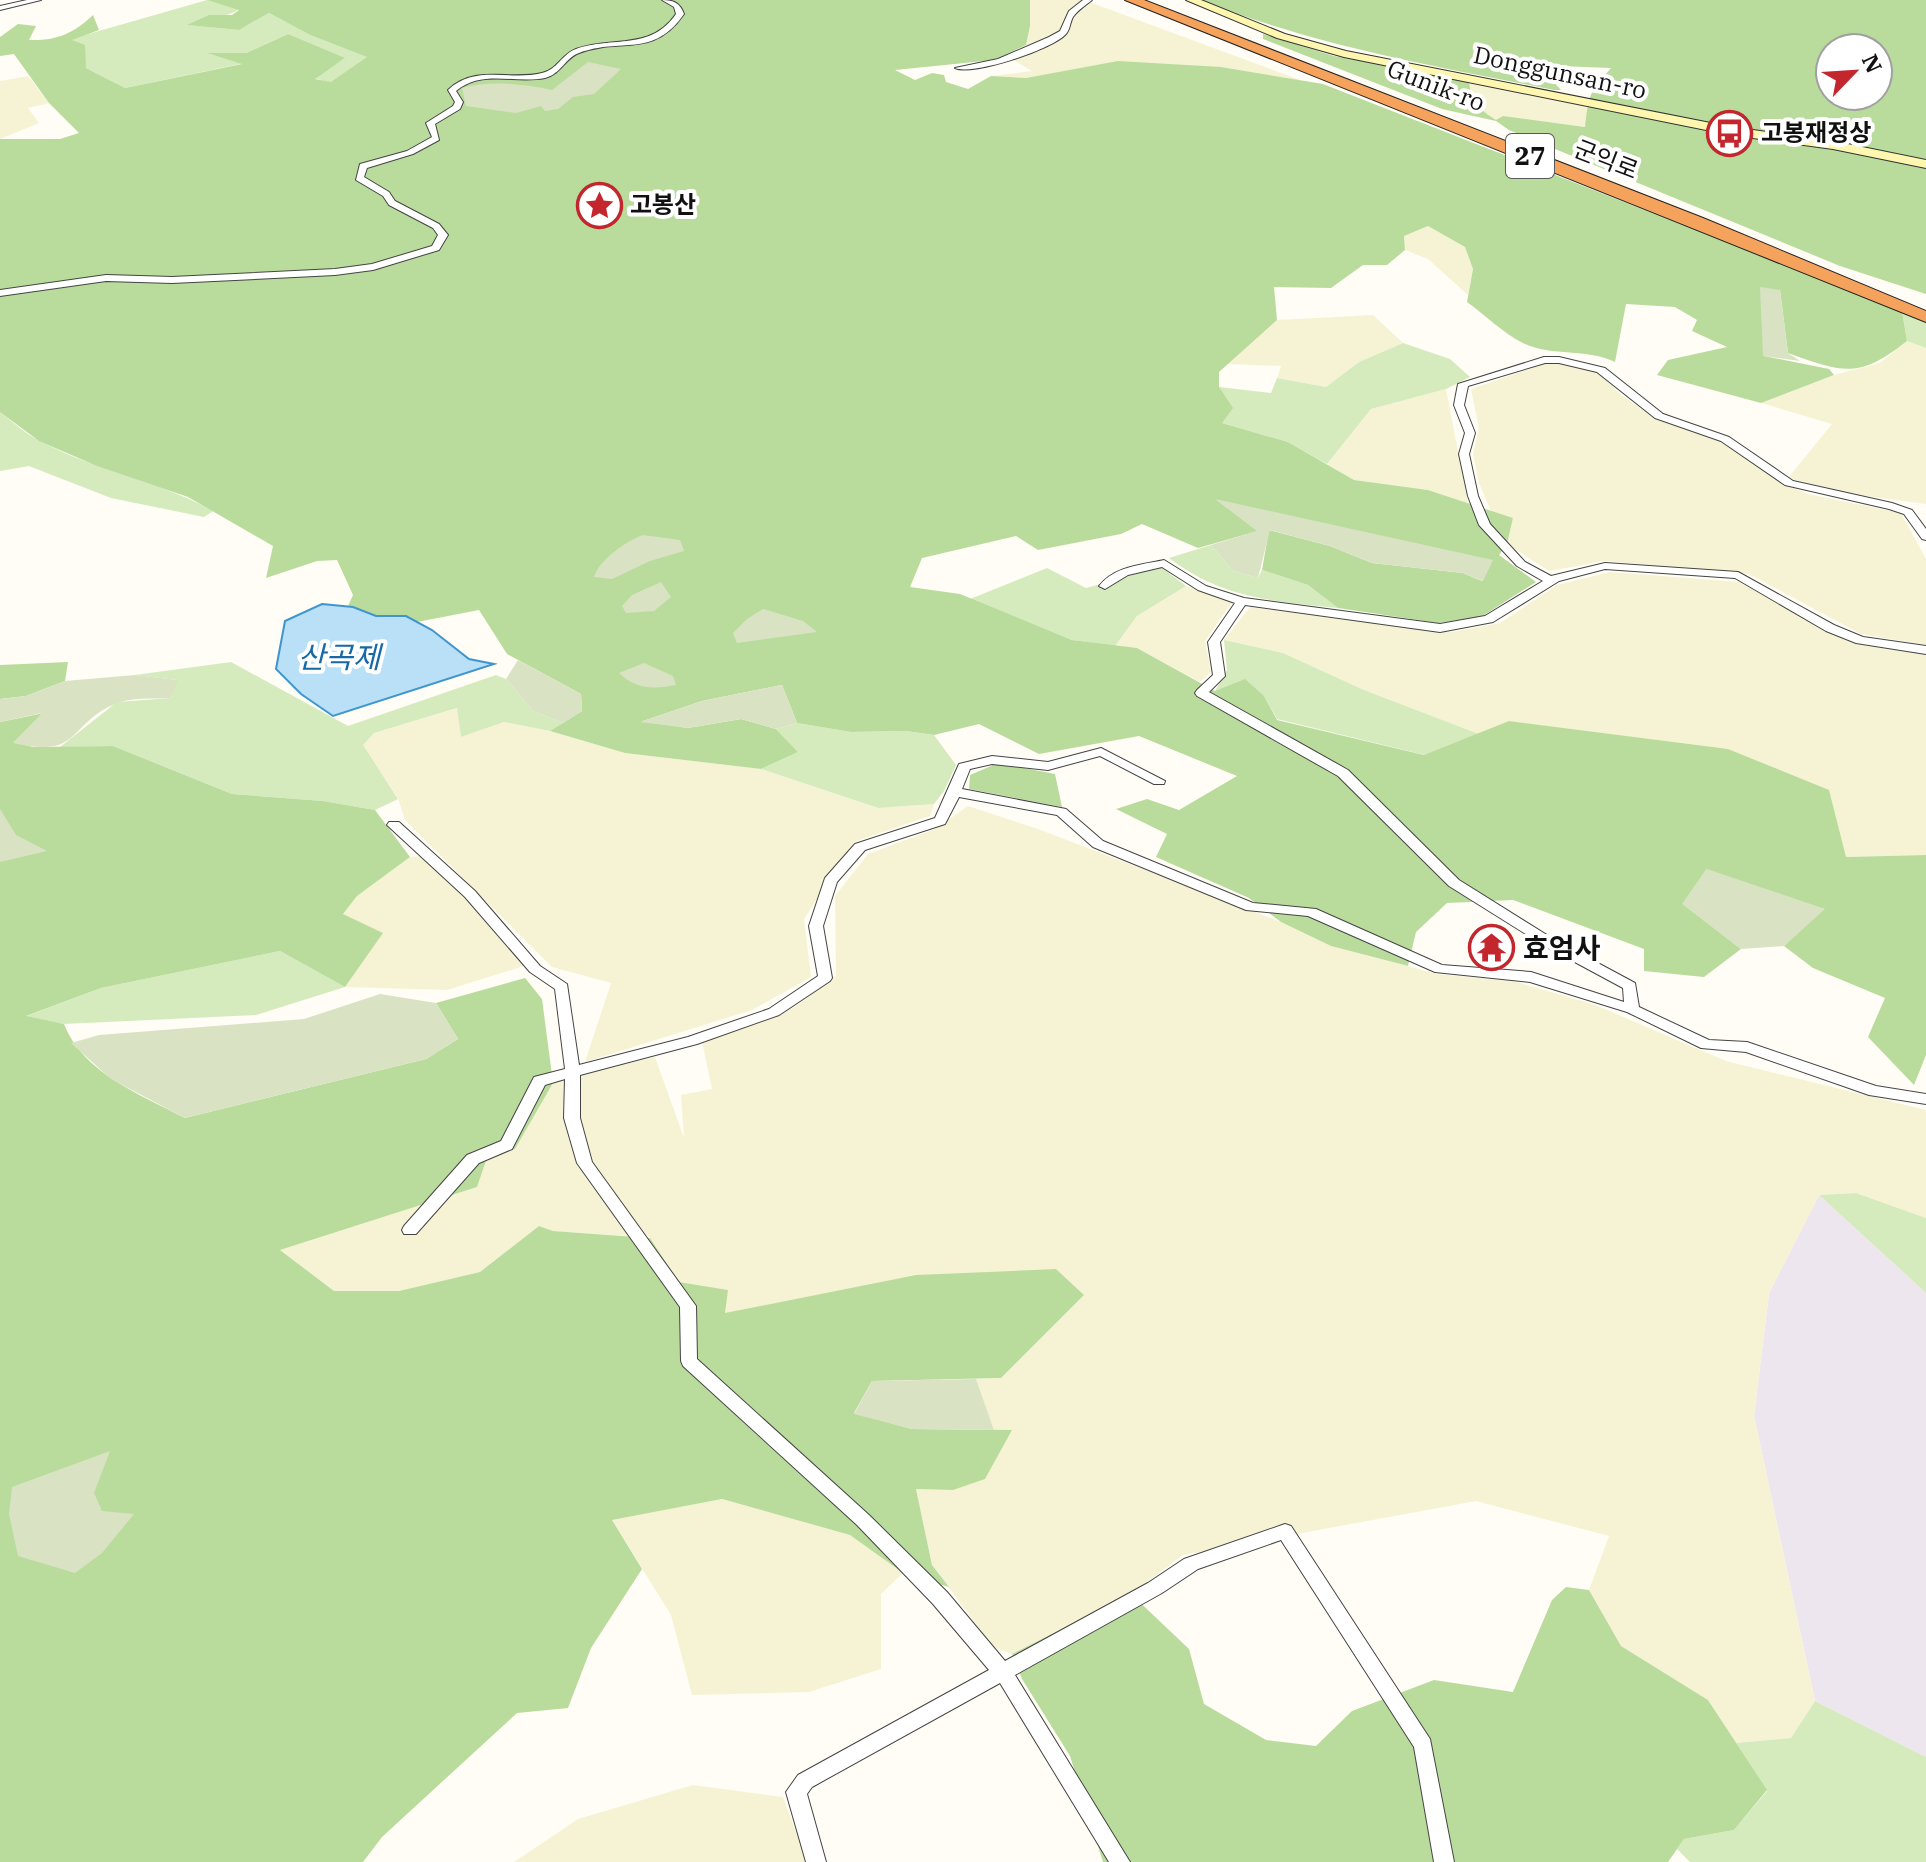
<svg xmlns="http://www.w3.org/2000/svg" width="1926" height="1862" font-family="'IBM Plex Serif','Noto Sans KR',serif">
	<rect width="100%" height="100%" fill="#fffdf5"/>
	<path fill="#eee6ef" d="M1819,1195L1926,1293V1757L1815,1701L1754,1416L1769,1293Z"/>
	<path fill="#f6f3d4" d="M1030,0H1084L1303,81L1221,67L1026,78L991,76L1032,71L1005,55L1026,45L1030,26Z
		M28,76L49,103L28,108L39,123L0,139V81Z
		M1469,81L1588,104L1586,127L1503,116L1496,121L1478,109L1470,96Z
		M1428,226L1465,247L1473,269L1468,295L1428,259L1405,250L1404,236Z
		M1373,315L1403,343L1359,362L1326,387L1277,378L1281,366L1226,364L1277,320Z
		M1907,341L1926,348V504L1851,494L1788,478L1832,424L1761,403L1834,375L1880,363Z
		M1559,363L1598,372L1621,395L1654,418L1723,442L1780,482L1808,494L1901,513L1926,559V645L1861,634L1749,574L1604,561L1549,571L1507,544L1513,518L1491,511L1479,483L1473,454L1479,428L1471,389L1543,364Z
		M1446,389L1468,503L1428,490L1354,480L1327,464L1371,409Z
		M1610,572L1739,582L1851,642L1926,654V855L1846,857L1548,727L1509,721L1479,734L1364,690L1283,653L1224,640L1250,607L1451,632L1500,623L1557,585Z
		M1186,586L1232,602L1205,641L1211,672L1200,682L1137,648L1115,646L1137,616Z
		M458,708L461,737L504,722L550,731L625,753L761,769L877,808L934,804L930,816L854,842L804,919L811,977L752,1010L585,1062L611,983L552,967L405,820L398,798L362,745L374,733Z
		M968,806L1038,829L1281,922L1331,946L1437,974L1513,981L1593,1004L1726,1061L1926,1110V1218L1856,1193L1819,1195L1769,1293L1754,1416L1815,1701L1791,1738L1736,1743L1708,1700L1621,1646L1589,1590L1609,1536L1476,1501L1183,1555L1131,1594L1012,1654L993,1647L932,1565L916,1489L953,1490L1011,1430H994L976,1379L1001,1378L1084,1295L1056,1269L725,1314L727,1290L679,1282L650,1238L581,1169L629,1236L553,1231L539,1226L480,1272L399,1291H334L280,1250L477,1187L487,1158L515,1149L553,1083L567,1078L575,1155L579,1074L655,1057L684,1138L681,1095L712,1089L702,1042L795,1007L836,976L835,896L868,854L935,829Z
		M422,856L477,909L524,966L447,990L345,987L382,933L343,914L357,896L410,857Z
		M722,1499L850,1535L903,1573L881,1594V1669L809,1692L692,1695L671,1615L612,1520Z
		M693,1785L783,1797L807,1862H514L578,1819Z"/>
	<path fill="#d5ebbd" d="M207,0L239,9C227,19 206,15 189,25L239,30L269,13L310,35L368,57L331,83L314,78L344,59L288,34L246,53L210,54L245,63L125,88L86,68L71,39Z
		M1902,311L1926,321V348L1907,341Z
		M1403,343L1450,359L1470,377L1446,389L1371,409L1327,464L1288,442L1222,423L1219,387L1271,393L1277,378L1326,387L1359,362Z
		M0,412C13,422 26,434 40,441C96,471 159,481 213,511L204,517L111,498L29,466L0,471Z
		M1211,545L1233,571L1258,578L1262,570L1308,585L1338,608C1273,601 1223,599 1169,558Z
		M1161,567L1186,586L1137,616L1115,646L1072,640L970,599L1047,568L1086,588Z
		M1224,640L1283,653L1364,690L1479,734L1425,755L1277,719L1264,696L1215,691L1227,670Z
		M231,662L348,726L496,675L506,679L533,711L563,723L550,731L504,722L461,737L457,708L374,733L363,745L398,799L375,810L323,801L232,794L113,746L60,747L117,702L171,698L177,680L135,675Z
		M797,723L851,732L906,731L934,735L956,765L944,791L934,804L878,808L761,769L798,752L776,729Z
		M280,951L345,987L256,1015L64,1024L24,1017L101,988Z
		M1856,1193L1926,1218V1293L1819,1195Z
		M1815,1701L1926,1757V1862H1690L1677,1849L1684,1839L1734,1830L1767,1791L1736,1743L1791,1738Z"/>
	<path fill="#b9dc9c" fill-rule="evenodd" d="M207,0H1030V26L1026,45L994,60L895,70L915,80L932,73L944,75L946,82L968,89L991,76L1026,78L1118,61L1221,67L1323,84L1902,311L1907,341C1859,379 1844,373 1788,353L1780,290L1764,356L1829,369L1834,375L1761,403L1657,375L1668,360L1727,347L1692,331L1697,320L1675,307L1626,304L1615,362C1587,348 1551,357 1523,343C1503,333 1485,315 1467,302L1473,269L1465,247L1428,226L1404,236L1405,250L1387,265H1363L1331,288L1274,287L1277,320L1219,372V387L1233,408L1222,423L1288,442L1354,480L1428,490L1513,518L1507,544L1499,555L1536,582L1481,617L1438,623L1338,608L1308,585L1262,570L1269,530L1330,546L1372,563L1463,573L1482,581L1484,574L1217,500L1258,531L1198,548L1142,524L1121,534L1038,550L1016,536L922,558L910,587L960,594L1072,640L1137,648L1215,691L1245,679L1264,696L1277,720L1424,755L1509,721L1728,749L1829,790L1846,857L1926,855V1055L1914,1085L1868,1037L1885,998L1813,968L1784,946L1824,908L1683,904L1741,949L1704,977L1644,971V949L1513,900L1447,903L1416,932L1408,966L1331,946L1281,922L1249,898L1156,857L1167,834L1116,809L1147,799L1179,810L1237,776L1139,736L1039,754L979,724L934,735L906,731L851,732L797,723L782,685L702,701L643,721L688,728L741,719L776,729L798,752L761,769L625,753L550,731L582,711L581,694L507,654L479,610L417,622L406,616H376L348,606L353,595L337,560L317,561L266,578L273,546L188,497L97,466L39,441L0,412V139H60L79,133L49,103L14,54L0,56V37L18,24L36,26L29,40C56,41 73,34 93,15L99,30L72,40L85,45L86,68L125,88L242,64L207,53H246L288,34L345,58L315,79L331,82L367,57L310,35L269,13L239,30L187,25L209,15H232L239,10Z
		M1201,0H1926V294L1840,266L1509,130L1496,121L1442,109L1263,39V34L1334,56L1469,81C1471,103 1479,109 1496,120L1503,116L1585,127C1589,93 1589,93 1611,68L1559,66L1546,73L1561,90H1554C1434,66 1315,46 1201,0ZM1830,48H1878V96H1830Z
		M68,662L65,681L26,696L0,699V665Z
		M44,713L14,742L33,747L113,746L232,794L323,801L375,810L410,857L357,896L343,914L383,933L345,987L280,951L101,988L26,1016L64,1024C83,1073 141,1095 185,1118L426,1059L458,1039L436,1003L525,978L542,999L553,1083L515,1149L487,1158L477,1187L280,1250L334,1291H399L480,1272L539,1226L553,1231L650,1238L679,1282L728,1290L725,1313L916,1275L1056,1269L1084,1295L1001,1378L872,1381L854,1413L912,1429L1012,1430L985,1479L953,1490L916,1489L932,1565L949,1587L903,1573L850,1535L722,1499L612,1520L642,1569L591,1648L568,1708L517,1713L382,1837L363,1862H0V722Z
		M998,763L1055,774L1062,807L969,789L970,775Z
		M1566,1587L1589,1590L1621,1646L1708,1700L1767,1790L1734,1830L1684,1839L1668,1862H1103L1070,1756L1022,1679L1012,1654L1131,1594L1189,1649L1204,1704L1266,1740L1316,1746L1352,1711L1434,1680L1513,1692L1552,1600Z"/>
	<path fill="#d9e3c4" d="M588,62L621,69L594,94L573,97L558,109L545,111L541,106L516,113L466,106L462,88C491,80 523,84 552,90Z
		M1760,287L1780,290L1788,353L1800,361L1763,356Z
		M1215,499L1493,560L1483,581L1463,573L1372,563L1330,546L1270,530L1258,578L1233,571L1211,545L1257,531Z
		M643,535L680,540L684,551L650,561L612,579L594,577C599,560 626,541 643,535Z
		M661,582L671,597L654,611L626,613L622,606L632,595Z
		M763,609L803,621L817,632L737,643L733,633L747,619Z
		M518,660L581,694L582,711L563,723L533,711L506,679Z
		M644,663L673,676L676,685C653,689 637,690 619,673Z
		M135,675L178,680L171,698C155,699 130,697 115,704C66,725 82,759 13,743L42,713L0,722V699L26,696L65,681Z
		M782,685L797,723L776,729L741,719L688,728L640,722L702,701Z
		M0,809L16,835L47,851L0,862Z
		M1707,868V869L1825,909L1784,946L1741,949L1682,904Z
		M380,994L436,1003L458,1039L426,1059L185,1118L111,1079L71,1043L99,1035L304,1019Z
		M976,1379L994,1430L912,1429L854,1414L872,1381Z
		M110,1451L94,1493L102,1511L134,1514L102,1553L75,1573L18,1556L9,1514L12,1487Z"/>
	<path fill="#b9e0f7" stroke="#3f96cf" stroke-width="2" d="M322,604L353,607L376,616H406L432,630L469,659L494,664L333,716L301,694L276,669L285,621Z"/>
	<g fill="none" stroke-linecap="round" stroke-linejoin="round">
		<defs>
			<path id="street" d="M27,0H41L0,10V6Z
				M662,0C674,0 680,3 684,14C653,59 621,37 579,53C565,58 561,74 545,78C515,84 482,69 456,91L463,102L460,109L435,124L439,140L413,154L367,168L364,177L389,192L395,201L439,224L448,235L439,250L373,270L335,275L172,283L106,281L0,296V290L106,275L172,277L335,269L372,264L432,246L438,235L433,228L389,205L383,196L356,180L360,164L407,151L432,137L426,123L453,106L455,102L448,90C475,64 509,81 542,73C557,70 562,54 576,49C612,36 651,51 676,14L674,7Z
				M1083,0H1092C1086,5 1078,10 1073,17C1070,22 1070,30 1066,34C1053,49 973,76 955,68L998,59L1049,37L1060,31L1069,11Z
				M1544,357H1559L1605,368L1663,414L1729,437L1793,481L1892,503L1912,510L1926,529V540L1922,539L1904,514L1889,509L1785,485L1721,441L1655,418L1597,372L1559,363H1545L1468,386L1464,405L1475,433L1469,454L1478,496L1490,524L1525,562L1551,576L1605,563L1738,572L1834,625L1863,637L1926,646V654L1856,643L1826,631L1735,578L1605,569L1559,581L1493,622L1440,632L1245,605L1220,642L1225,676L1209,692L1348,770L1459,880L1555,940L1635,983L1639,1007L1709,1040L1747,1042L1876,1086L1926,1094V1104L1869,1095L1746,1052L1701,1048L1627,1012L1530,982L1435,972L1308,916L1246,910L1093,847L1057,815L959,797L945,824L865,850L837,882L823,926L832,978L830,981L779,1015L697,1044L580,1075V1118L592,1162L696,1306L697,1359L869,1515L947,1592L1005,1661L1148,1583L1184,1559L1285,1524L1291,1526L1430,1739L1454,1862H1434L1414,1747L1281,1540L1198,1569L1162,1593L1015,1675L1130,1862H1109L1000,1683L812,1787L807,1794L826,1862H806L786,1792L798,1775L989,1670L933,1604L857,1525L683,1366L681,1361L680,1307L577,1163L564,1118L565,1079L545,1085L512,1149L479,1163L416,1234H404L402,1230L404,1226L467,1155L501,1141L534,1077L565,1069L555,989L530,972L465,897L387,825L389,822H399L475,891L540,966L567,984L579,1065L688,1037L769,1009L818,976L809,926L825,878L855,844L935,818L959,764L992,756L1048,762L1101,748L1165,781L1164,784H1154L1100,756L1048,770L992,764L970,769L962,789L1066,809L1103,841L1253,903L1316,909L1442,965L1531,972L1624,1002L1623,988L1545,946L1449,886L1338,776L1197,696L1195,693L1197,690L1213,675L1208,642L1235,603L1198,590L1162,567L1128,575L1105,589L1099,586C1115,566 1141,565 1164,560L1206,586L1244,598L1440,624L1485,616L1543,581L1517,566L1479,525L1468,496L1459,454L1465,433L1454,405L1458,384Z"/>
			<path id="secondary" d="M1186,0H1201L1285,34L1346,51L1731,127L1833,141L1926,160V168L1833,149L1731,135L1344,57L1277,38Z"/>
			<path id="highway" d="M1125,0H1144L1703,218L1926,311V322Z"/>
		</defs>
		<use href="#street" stroke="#444" stroke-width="2"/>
		<use href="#secondary" stroke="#333" stroke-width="2"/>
		<use href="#highway" stroke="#222" stroke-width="2"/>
		<use href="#street" fill="#fff" fill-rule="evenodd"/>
		<use href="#secondary" fill="#fff6b0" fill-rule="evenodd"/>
		<use href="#highway" fill="#f5a25d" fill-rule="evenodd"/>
	</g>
	<defs>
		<symbol id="bus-ring" viewBox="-11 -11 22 22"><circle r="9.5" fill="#fff" stroke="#c4262e" stroke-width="1.5"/><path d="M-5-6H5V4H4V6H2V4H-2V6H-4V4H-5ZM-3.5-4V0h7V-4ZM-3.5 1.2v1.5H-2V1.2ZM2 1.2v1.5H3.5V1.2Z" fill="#c4262e"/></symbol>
		<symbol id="sight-ring" viewBox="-11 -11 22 22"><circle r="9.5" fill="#fff" stroke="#c4262e" stroke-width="1.5"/><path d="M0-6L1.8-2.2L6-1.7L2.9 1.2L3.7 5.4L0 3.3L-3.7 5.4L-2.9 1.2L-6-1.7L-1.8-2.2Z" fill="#c4262e"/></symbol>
		<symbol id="temple-ring" viewBox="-11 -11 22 22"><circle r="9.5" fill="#fff" stroke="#c4262e" stroke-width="1.5"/><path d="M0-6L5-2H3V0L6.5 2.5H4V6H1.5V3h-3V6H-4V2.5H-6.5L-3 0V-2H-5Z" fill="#c4262e"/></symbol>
	</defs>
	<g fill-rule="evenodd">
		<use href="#bus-ring" x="1704" y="108" width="51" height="51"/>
		<use href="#sight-ring" x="574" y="180" width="51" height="51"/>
		<use href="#temple-ring" x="1466" y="922" width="51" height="51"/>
	</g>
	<g text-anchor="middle" stroke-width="8" stroke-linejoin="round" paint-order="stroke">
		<g font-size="24" fill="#111" stroke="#fff">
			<text transform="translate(1560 73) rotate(12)" y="8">Donggunsan-ro</text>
			<text transform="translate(1436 86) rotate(21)" y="8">Gunik-ro</text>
			<text transform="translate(1606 160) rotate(21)" y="8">군익로</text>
		</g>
		<g font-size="24" font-weight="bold" fill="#111" stroke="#fff" text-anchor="start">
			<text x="1761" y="141">고봉재정상</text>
			<text x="630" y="213">고봉산</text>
		</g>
		<rect fill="#fff" stroke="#585858" stroke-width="2" x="1506" y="134" width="48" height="44" rx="6"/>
		<g font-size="26" font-weight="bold" fill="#111">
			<text x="1530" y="165">27</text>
		</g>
		<g font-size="28" font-weight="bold" fill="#111" stroke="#fff" text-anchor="start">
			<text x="1523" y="958">효엄사</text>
		</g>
		<g font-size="30" font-style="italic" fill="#1768a6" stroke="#fff">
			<text x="339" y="668">산곡제</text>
		</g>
	</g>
	<g transform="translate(1854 72) rotate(65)"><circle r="38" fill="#ffffff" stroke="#a0a0a0" stroke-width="2"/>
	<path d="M0-6L14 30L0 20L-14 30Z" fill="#c4262e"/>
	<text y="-12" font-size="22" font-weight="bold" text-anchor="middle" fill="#111111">N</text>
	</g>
</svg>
